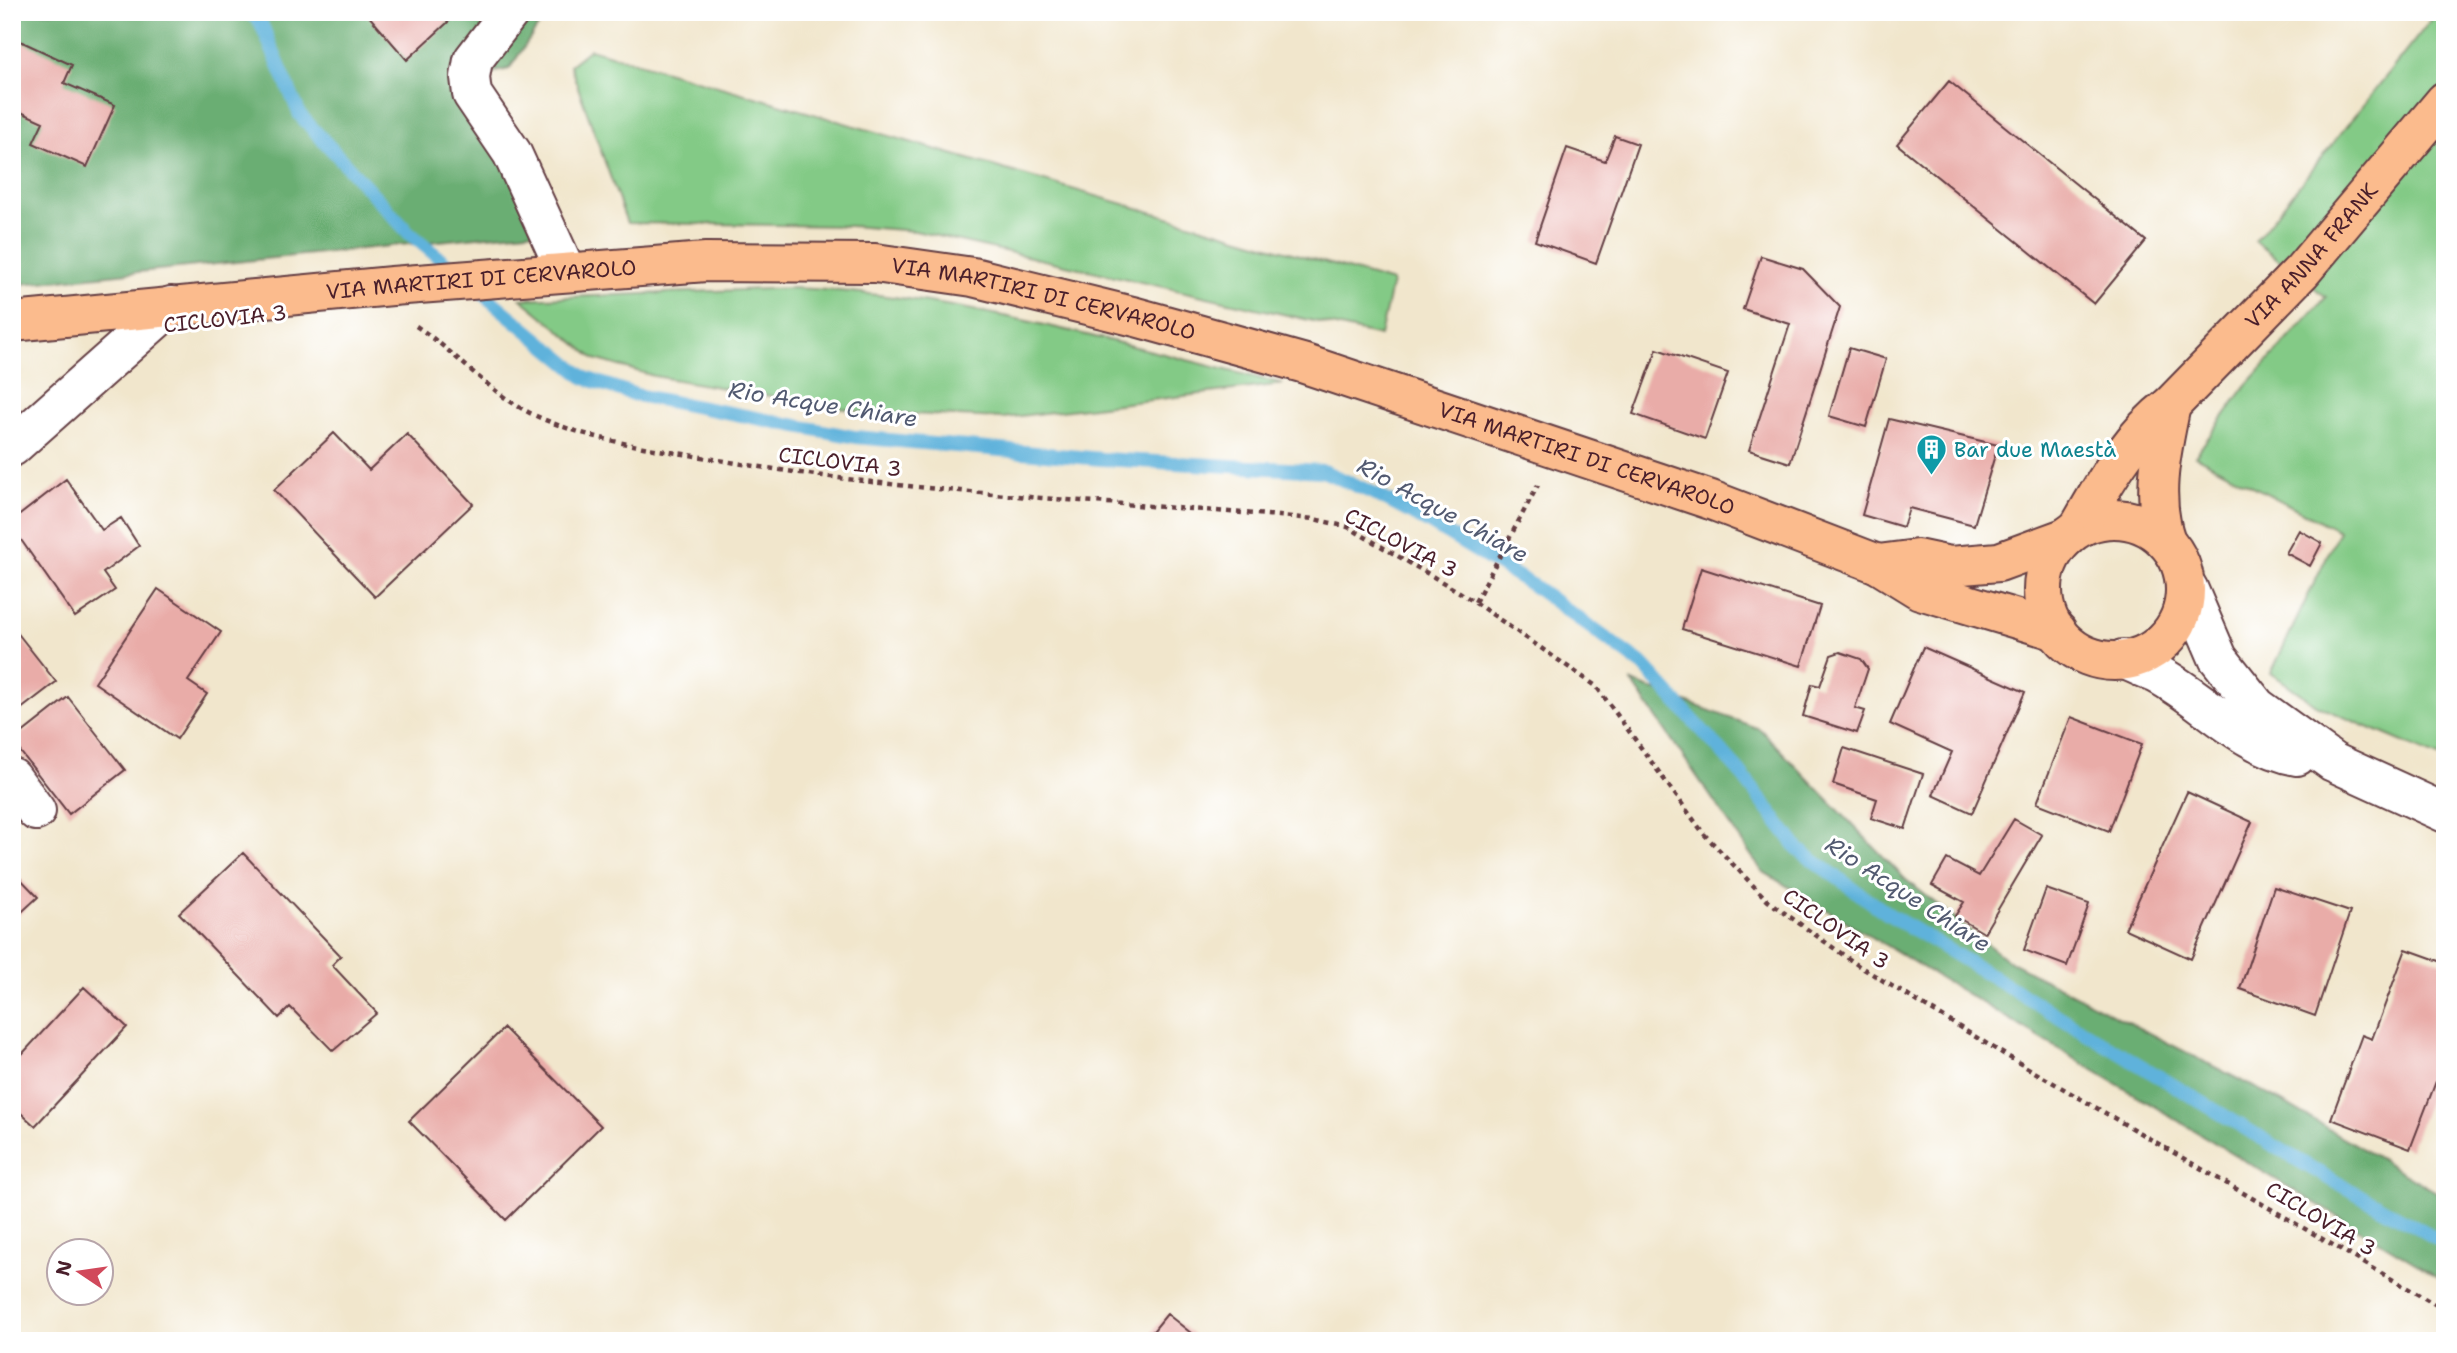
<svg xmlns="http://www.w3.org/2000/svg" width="2457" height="1353" font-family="'Shantell Sans',sans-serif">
	<rect width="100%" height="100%" fill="#fff"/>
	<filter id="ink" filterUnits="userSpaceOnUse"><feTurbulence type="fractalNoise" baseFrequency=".0143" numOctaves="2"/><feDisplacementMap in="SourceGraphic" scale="14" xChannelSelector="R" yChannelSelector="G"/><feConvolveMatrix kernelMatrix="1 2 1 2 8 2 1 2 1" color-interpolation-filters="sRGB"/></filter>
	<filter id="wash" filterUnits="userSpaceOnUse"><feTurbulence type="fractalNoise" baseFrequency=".00686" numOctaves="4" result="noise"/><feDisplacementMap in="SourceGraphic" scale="28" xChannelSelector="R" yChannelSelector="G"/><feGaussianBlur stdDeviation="1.57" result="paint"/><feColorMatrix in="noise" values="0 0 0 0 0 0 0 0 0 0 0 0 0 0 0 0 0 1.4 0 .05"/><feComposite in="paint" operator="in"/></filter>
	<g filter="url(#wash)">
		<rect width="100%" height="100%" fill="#f1e6cc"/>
		<path fill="#83ca86" stroke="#667458" stroke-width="2" d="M2430,12H2445V760L2318,706L2271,673L2339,531L2195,456L2246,386L2326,297L2255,241L2434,16Z
			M590,49L1392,282L1380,336L915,231L850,226L627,223L570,65Z
			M791,288C958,294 1121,345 1283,384L1003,418L863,412L654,376L595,359L521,299Z"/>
		<path fill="#6aae73" stroke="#5a664f" stroke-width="2" d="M17,12H548L509,69L471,77L547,230L12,285V22Z
			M1632,682L1760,729L1905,879L2007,960L2275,1098L2445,1197V1281L1762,871Z"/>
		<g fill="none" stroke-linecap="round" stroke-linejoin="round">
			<path stroke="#5fb2db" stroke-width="14" d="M248,12L260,21L300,115L408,232L585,378L636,395L855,437L1102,459L1323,471L1373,493L1428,522L1532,585L1644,666L1739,771L1799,850L1888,914L2318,1172L2445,1243"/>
		</g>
		<g id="blocks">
			<path fill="#e9aca8" d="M370,12H459L407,60L367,14Z
				M18,40L72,65L64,83L115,105L87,167L33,143L43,122L12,108V52Z
				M1949,81L2146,241L2094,304L1897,144Z
				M1615,136L1638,144L1596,263L1535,241L1567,148L1605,161Z
				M1761,256L1803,269L1840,307L1790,463L1749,450L1790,324L1743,309Z
				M1849,348L1886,359L1866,427L1829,416Z
				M1657,349L1728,373L1705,439L1633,414Z
				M1889,419L1998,445L1974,525L1909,508L1903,527L1862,515Z
				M334,433L369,470L407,434L473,504L375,597L274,490Z
				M66,479L102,530L121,518L139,546L103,573L115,590L75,617L12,527V521Z
				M2299,530L2322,543L2310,566L2286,553Z
				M1701,568L1820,606L1801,666L1682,629Z
				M158,589L221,632L188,681L207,694L177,739L95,683Z
				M12,626L56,682L12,716Z
				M1923,647L2025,692L1972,813L1933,795L1952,752L1890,724Z
				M1840,652L1861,659L1868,669L1855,708L1865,711L1857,733L1803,716L1812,684L1820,686L1831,655Z
				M68,697L125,770L69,814L12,741Z
				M2071,717L2142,744L2109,831L2037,803Z
				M1844,748L1923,774L1905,829L1871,818L1877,799L1833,784Z
				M2187,792L2252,822L2191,959L2125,929Z
				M2014,819L2042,835L1984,933L1955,916L1964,902L1932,885L1947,859L1979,876Z
				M243,853L341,956L332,965L377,1013L333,1051L290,1007L279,1018L179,913Z
				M12,870L38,897L12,921Z
				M2274,887L2350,912L2315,1016L2240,989Z
				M2046,889L2089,904L2067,966L2024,950Z
				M2406,949L2445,963V1058L2410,1149L2331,1119L2362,1035L2372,1039Z
				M84,987L127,1027L35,1126L12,1105V1065Z
				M504,1028L601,1126L506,1220L409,1121Z
				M1167,1314L1201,1341H1145Z"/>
		</g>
	</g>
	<g filter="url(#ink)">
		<use href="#blocks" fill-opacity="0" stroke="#633d43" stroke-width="2"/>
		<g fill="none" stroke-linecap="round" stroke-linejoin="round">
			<defs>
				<path id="minor" d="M510,12L473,60L470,77L472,94L512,153L566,271
					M12,447L171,306
					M12,778L36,811"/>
				<path id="tertiary" d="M2188,588L2218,658L2257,707L2333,762L2445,813
					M2123,659C2134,664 2146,669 2157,674C2204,699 2244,747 2297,756"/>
				<g id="primary">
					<path id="s1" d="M12,322L392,286L706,262L875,263L973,277L1136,317L1302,363L1711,500L1878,564L1920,590L2057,631"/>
					<circle cx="2114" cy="590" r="71"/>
					<path id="s2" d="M2079,527C2105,482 2129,437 2171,405L2302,271L2445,101"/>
					<path d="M2166,541C2150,496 2162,450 2171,405"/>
					<path d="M1878,564L1917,559L1950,566L1999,562L2067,537"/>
				</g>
			</defs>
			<use href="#minor" stroke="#633d43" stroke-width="42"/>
			<use href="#tertiary" stroke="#633d43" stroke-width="42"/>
			<use href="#primary" stroke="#633d43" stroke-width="42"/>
			<path stroke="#633d43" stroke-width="4.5" stroke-dasharray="5 5" stroke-linecap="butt" d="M416,326C457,353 490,394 534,415C592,442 657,449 719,460C916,495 1115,501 1314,519L1348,527L1461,593L1596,686L1704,834L1768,901L1814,934L1859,966L2007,1056L2445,1310
				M1475,602L1538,485"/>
			<use href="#minor" stroke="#fff" stroke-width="38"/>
			<use href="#tertiary" stroke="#fff" stroke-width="38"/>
			<use href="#primary" stroke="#fbbb8d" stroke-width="38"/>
		</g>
	</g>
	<defs>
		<symbol id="building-pin" viewBox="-11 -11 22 30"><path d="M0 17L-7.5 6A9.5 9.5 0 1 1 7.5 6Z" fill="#0f9aa8" stroke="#fff"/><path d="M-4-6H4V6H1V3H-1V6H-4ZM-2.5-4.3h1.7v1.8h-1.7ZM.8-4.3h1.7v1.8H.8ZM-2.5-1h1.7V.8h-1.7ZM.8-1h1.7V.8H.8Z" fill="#fff"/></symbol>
	</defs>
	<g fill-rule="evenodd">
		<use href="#building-pin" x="1914" y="432" width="35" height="47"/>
	</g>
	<g text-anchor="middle" stroke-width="6" stroke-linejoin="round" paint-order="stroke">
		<g font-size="21" fill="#4a1f2b" stroke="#fff">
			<text dy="7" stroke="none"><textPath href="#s2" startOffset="359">VIA ANNA FRANK</textPath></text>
			<text dy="7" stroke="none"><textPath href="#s1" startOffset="471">VIA MARTIRI DI CERVAROLO</textPath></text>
			<text dy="7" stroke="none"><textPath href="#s1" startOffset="1038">VIA MARTIRI DI CERVAROLO</textPath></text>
			<text transform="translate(225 319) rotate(-6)" y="7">CICLOVIA 3</text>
			<text dy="7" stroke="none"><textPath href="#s1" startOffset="1605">VIA MARTIRI DI CERVAROLO</textPath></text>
			<text transform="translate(840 462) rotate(7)" y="7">CICLOVIA 3</text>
			<text transform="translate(1401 543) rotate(28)" y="7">CICLOVIA 3</text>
			<text transform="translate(1836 929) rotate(35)" y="7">CICLOVIA 3</text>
			<text transform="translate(2321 1219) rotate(31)" y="7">CICLOVIA 3</text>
		</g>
		<g font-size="21" fill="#0d838f" stroke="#fff" text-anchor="start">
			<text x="1954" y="457">Bar due Maestà</text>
		</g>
		<g font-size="23" font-style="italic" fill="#525a71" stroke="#fff">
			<text transform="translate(823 404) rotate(9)" y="8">Rio Acque Chiare</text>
			<text transform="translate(1443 510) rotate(29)" y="8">Rio Acque Chiare</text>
			<text transform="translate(1908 894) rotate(33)" y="8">Rio Acque Chiare</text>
		</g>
	</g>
	<rect width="2457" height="1353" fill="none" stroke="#fff" stroke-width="42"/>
	<g transform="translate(80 1272) rotate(283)"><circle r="33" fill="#ffffff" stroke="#b7a5aa" stroke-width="2"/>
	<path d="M0-5L12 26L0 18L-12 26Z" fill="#d1495b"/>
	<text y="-10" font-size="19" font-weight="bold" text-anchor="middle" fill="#4a1f2b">N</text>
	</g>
</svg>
